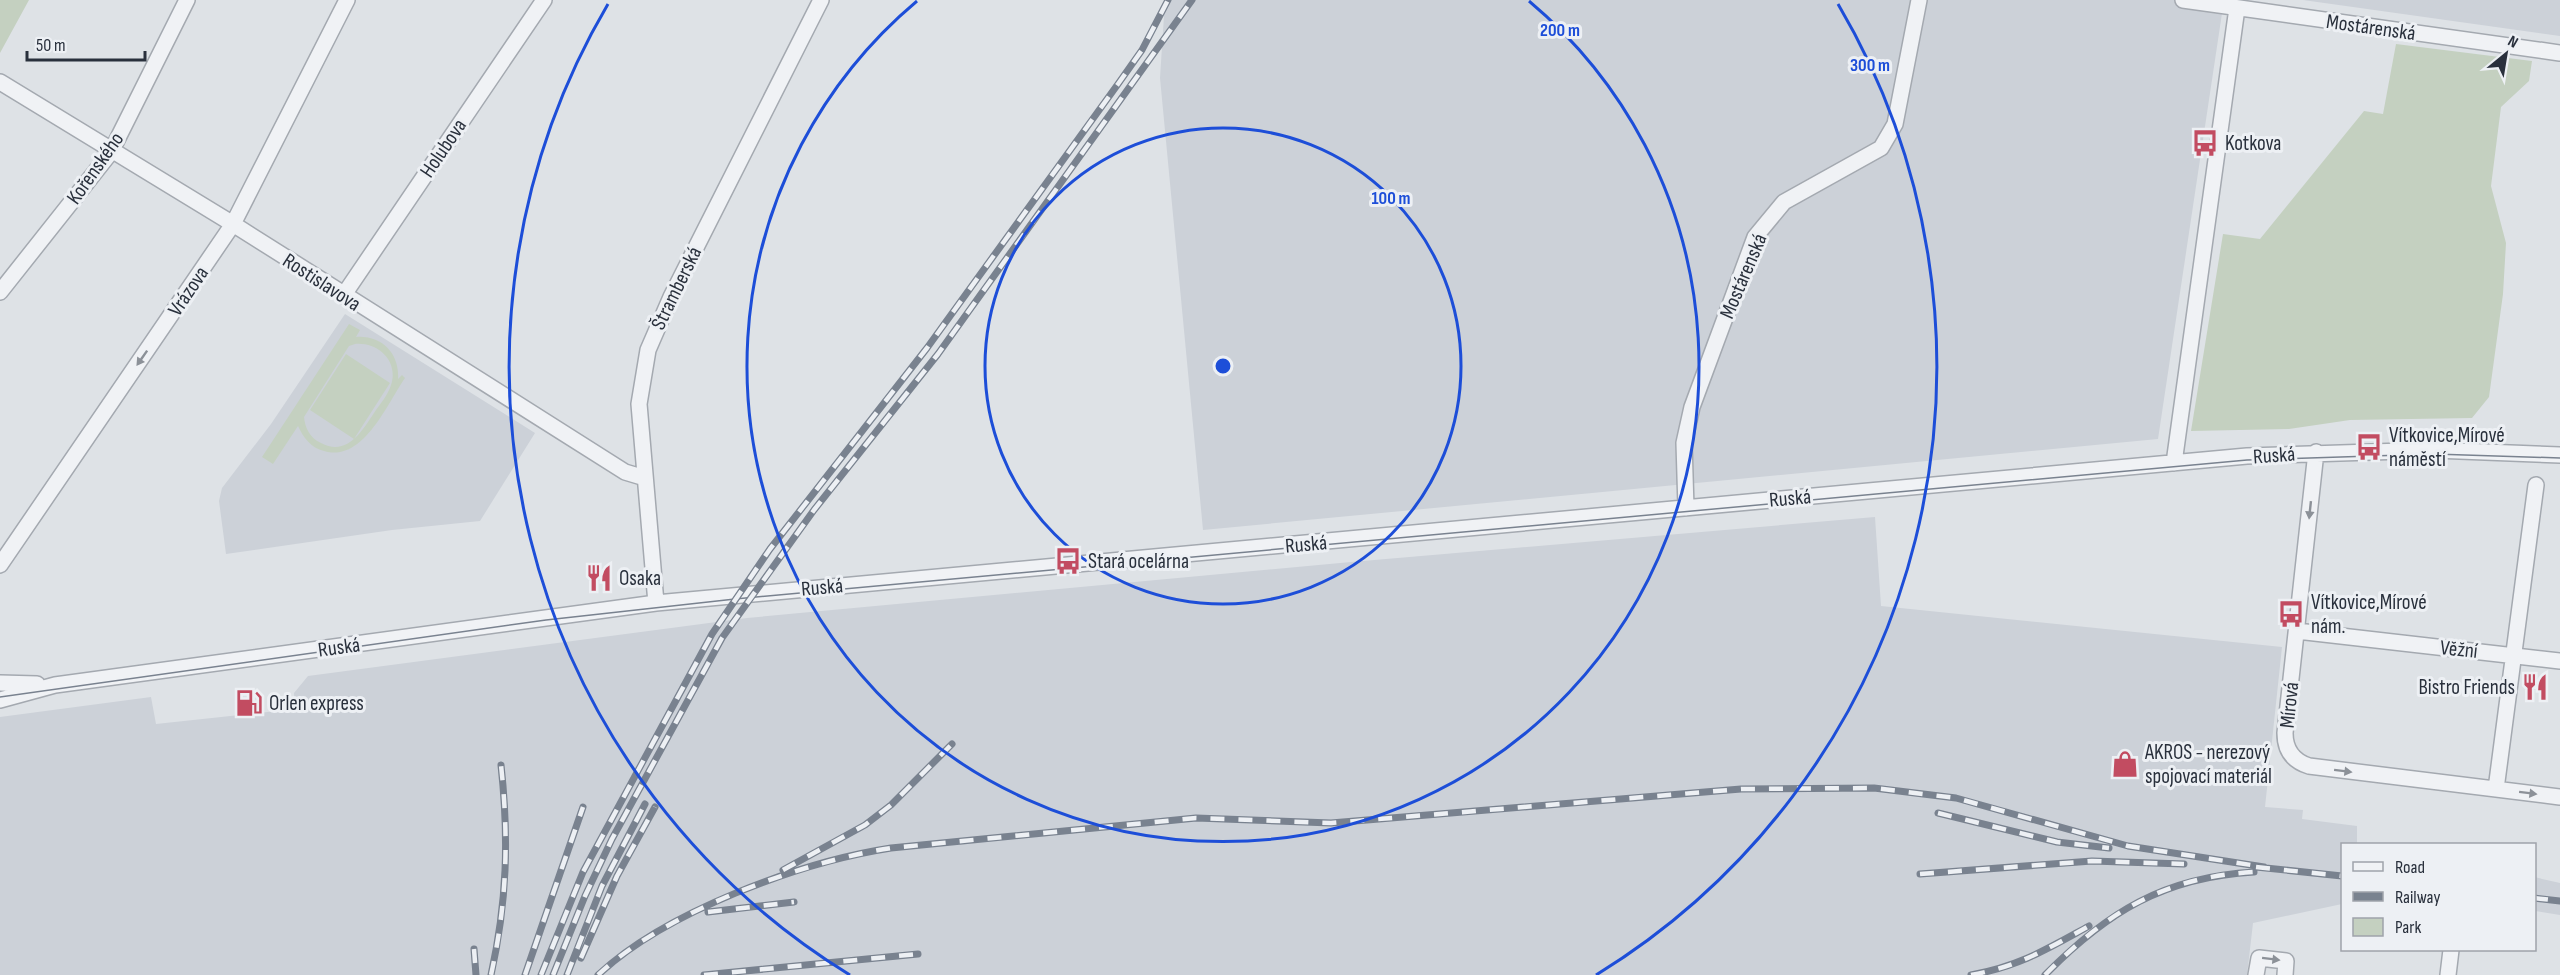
<svg xmlns="http://www.w3.org/2000/svg" width="2560" height="975" font-family="'Sofia Sans Condensed',sans-serif">
	<rect width="100%" height="100%" fill="#dee2e6"/>
	<path fill="#ccd1d8" d="M1165,0H2224L2158,439L1203,530L1160,78Z
		M2303,0H2560V36Z
		M345,314L535,433L480,521L392,530L226,554L219,501L222,488L271,424Z
		M1875,517L1881,606L2282,647L2265,807L2303,810L2302,819L2357,826V844H2342V904L2253,923L2247,975H0V717L151,697L156,724L295,709L294,693L308,676L747,618L1351,562Z
		M2534,877L2560,883V915L2535,911Z"/>
	<path fill="#c4d0c0" fill-rule="evenodd" d="M0,0H29L0,53Z
		M2396,44L2532,61L2529,81L2501,107L2491,186L2506,243L2503,294L2489,397L2472,418L2350,420L2289,429L2191,431L2223,234L2260,239L2364,111L2383,114Z
		M349,324L360,330L356,337C382,335 400,354 398,379L402,375L405,378C387,404 363,463 324,451C311,448 303,437 298,426L273,464L262,457ZM355,344C378,342 399,361 391,385C388,395 380,404 374,413C362,431 347,457 321,443C310,438 305,428 304,417L349,346Z
		M346,354L390,383L354,439L310,410Z"/>
	<g fill="none" stroke-linecap="round" stroke-linejoin="round">
		<defs>
			<path id="minor" d="M2183,0L2560,53
				M0,82L233,224L625,472L645,478
				M0,292L111,152L187,0
				M343,296L544,0
				M2316,452L2285,733C2285,750 2293,761 2309,766L2560,797
				M2174,463L2237,8
				M1686,508L1684,443L1692,407L1755,237L1784,202L1881,148L1895,124L1919,0
				M0,565L233,224L347,0
				M656,603L639,404L648,350L671,297L821,0
				M2297,631L2560,661
				M0,683L37,684
				M0,700L55,685L656,603L2247,456L2434,450L2560,455
				M2496,789L2536,485
				M2256,975L2259,958L2286,961L2285,975
				M2448,975L2451,950"/>
		</defs>
		<use href="#minor" stroke="#a4a9b0" stroke-width="18"/>
		<use href="#minor" stroke="#f0f2f5" stroke-width="15"/>
		<path stroke="#79828f" stroke-width="1.5" d="M0,697L546,620L735,599L2247,460L2434,454L2560,458"/>
		<defs>
			<path id="rail" d="M1938,813L2057,842L2109,848
				M2256,867L2342,876
				M783,870L865,825L891,805L952,744
				M1920,874L2092,861L2184,864
				M2534,898L2560,901
				M708,912L794,902
				M474,949L476,975
				M581,958L617,876L655,807
				M491,975C507,902 509,839 501,765
				M525,975L583,807
				M541,975L583,872L712,634L770,549L927,348L1118,84L1142,50L1168,0
				M553,975L585,896L612,839L722,638L814,510L938,354L1192,0
				M567,975L602,886L645,804
				M598,975C665,912 800,862 891,848L1196,818L1331,823L1741,789L1874,788L1956,798L2128,846L2264,867
				M704,975L918,954
				M1971,975C2020,966 2047,949 2089,926
				M2045,975C2107,912 2164,877 2254,872"/>
		</defs>
		<use href="#rail" stroke="#79828f" stroke-width="7"/>
		<use href="#rail" stroke="#edf0f4" stroke-width="4.5" stroke-dasharray="14" stroke-linecap="butt"/>
	</g>
	<defs><path id="oneway-solid" d="M-6-.8H1V-3.2L6.5 0L1 3.2V.8H-6Z" transform="scale(1.5)"/></defs>
	<g fill="#8c9198">
		<use href="#oneway-solid" transform="translate(142 358) rotate(125)"/>
		<use href="#oneway-solid" transform="translate(2310 510) rotate(96)"/>
		<use href="#oneway-solid" transform="translate(2343 771) rotate(7)"/>
		<use href="#oneway-solid" transform="translate(2528 793) rotate(7)"/>
		<use href="#oneway-solid" transform="translate(2271 959) rotate(7)"/>
	</g>
	<g fill="none" stroke="#1d4ed8" stroke-width="3">
		<circle cx="1223" cy="366" r="238"/>
		<path d="M1529 1A476 476 0 1 1 917 1"/>
		<path d="M850 975A714 714 0 0 1 608 4M1838 4A714 714 0 0 1 1596 975"/>
	</g>
	<defs>
		<symbol id="bus-bare" viewBox="-9 -9 18 18"><path d="M-5-6H5V4H4V6H2V4H-2V6H-4V4H-5ZM-3.5-4V0h7V-4ZM-3.5 1.2v1.5H-2V1.2ZM2 1.2v1.5H3.5V1.2Z" fill="#c24c61" stroke="#edf0f4" stroke-width="2.5" paint-order="stroke"/></symbol>
		<symbol id="restaurant-bare" viewBox="-9 -9 18 18"><path d="M-5-6h1v4h1v-4h1v4h1v-4h1v5L-1.5 .5V6h-2V.5L-5-1ZM5-6V6H3V1.5H1.5Q1.5-4 5-6Z" fill="#c24c61" stroke="#edf0f4" stroke-width="2.5" paint-order="stroke"/></symbol>
		<symbol id="fuel-bare" viewBox="-9 -9 18 18"><path d="M-5.5-6h7V0h2V4h1.3V-2.5L3-4.5l.8-.8L6-3V5H2.5V1h-1V6h-7ZM-4.2-4.7v3.2H.2V-4.7Z" fill="#c24c61" stroke="#edf0f4" stroke-width="2.5" paint-order="stroke"/></symbol>
		<symbol id="shop-bare" viewBox="-9 -9 18 18"><path d="M-5-2.5h2.3a2.7 3.5 0 0 1 5.4 0H5L5.5 6h-11ZM-1.5-2.5h3a1.5 2.3 0 0 0-3 0Z" fill="#c24c61" stroke="#edf0f4" stroke-width="2.5" paint-order="stroke"/></symbol>
	</defs>
	<g fill-rule="evenodd">
		<use href="#bus-bare" x="2186" y="124" width="38" height="38"/>
		<use href="#bus-bare" x="2350" y="428" width="38" height="38"/>
		<use href="#bus-bare" x="1049" y="542" width="38" height="38"/>
		<use href="#restaurant-bare" x="580" y="559" width="38" height="38"/>
		<use href="#bus-bare" x="2272" y="595" width="38" height="38"/>
		<use href="#restaurant-bare" x="2516" y="668" width="38" height="38"/>
		<use href="#fuel-bare" x="230" y="684" width="38" height="38"/>
		<use href="#shop-bare" x="2106" y="745" width="38" height="38"/>
	</g>
	<g text-anchor="middle" stroke-width="6" stroke-linejoin="round" paint-order="stroke">
		<g font-size="21" fill="#29303c" stroke="#edf0f4">
			<text transform="translate(2371 27) rotate(8)" y="7">Mostárenská</text>
			<text transform="translate(443 148) rotate(-56)" y="7">Holubova</text>
			<text transform="translate(95 168) rotate(-55)" y="7">Kořenského</text>
			<text transform="translate(1743 276) rotate(-67)" y="7">Mostárenská</text>
			<text transform="translate(322 282) rotate(33)" y="7">Rostislavova</text>
			<text transform="translate(676 288) rotate(-64)" y="7">Štramberská</text>
			<text transform="translate(188 291) rotate(-56)" y="7">Vrázova</text>
			<text transform="translate(2274 455) rotate(-4)" y="7">Ruská</text>
			<text transform="translate(1790 498) rotate(-5)" y="7">Ruská</text>
			<text transform="translate(1306 544) rotate(-5)" y="7">Ruská</text>
			<text transform="translate(822 587) rotate(-5)" y="7">Ruská</text>
			<text transform="translate(339 647) rotate(-8)" y="7">Ruská</text>
			<text transform="translate(2459 649) rotate(6)" y="7">Věžní</text>
			<text transform="translate(2289 705) rotate(-84)" y="7">Mírová</text>
		</g>
		<g font-size="21" fill="#29303c" stroke="#edf0f4" text-anchor="start">
			<text x="2225" y="150">Kotkova</text>
			<text x="2389" y="442">Vítkovice,Mírové<tspan x="2389" dy="24">náměstí</tspan></text>
			<text x="1088" y="568">Stará ocelárna</text>
			<text x="619" y="585">Osaka</text>
			<text x="2311" y="609">Vítkovice,Mírové<tspan x="2311" dy="24">nám.</tspan></text>
			<text x="2515" y="694" text-anchor="end">Bistro Friends</text>
			<text x="269" y="710">Orlen express</text>
			<text x="2145" y="759">AKROS - nerezový<tspan x="2145" dy="24">spojovací materiál</tspan></text>
		</g>
	</g>
	<circle cx="1223" cy="366" r="9" fill="#1d4ed8" stroke="#edf0f4" stroke-width="3"/>
	<g font-size="18" text-anchor="middle" font-weight="bold" fill="#1d4ed8" stroke="#edf0f4" stroke-width="6" stroke-linejoin="round" paint-order="stroke">
		<text x="1560" y="36">200 m</text>
		<text x="1870" y="71">300 m</text>
		<text x="1391" y="204">100 m</text>
	</g>
	<rect x="2341" y="843" width="195" height="108" fill="#edf0f4" stroke="#9fa3aa" stroke-width="1.5"/>
	<rect x="2353" y="862" width="30" height="9" fill="#f0f2f5" stroke="#9fa3aa" stroke-width="1.5"/>
	<text x="2395" y="873" font-size="18" fill="#29303c">Road</text>
	<rect x="2353" y="892" width="30" height="9" fill="#79828f" stroke="#9fa3aa" stroke-width="1.5"/>
	<text x="2395" y="903" font-size="18" fill="#29303c">Railway</text>
	<rect x="2353" y="918" width="30" height="18" fill="#c4d0c0" stroke="#9fa3aa" stroke-width="1.5"/>
	<text x="2395" y="933" font-size="18" fill="#29303c">Park</text>
	<g transform="translate(2506 54) rotate(30)" stroke="#edf0f4" stroke-width="4.5" paint-order="stroke">
	<path d="M0-4.5L10 22L0 15L-10 22Z" fill="#29303c"/>
	<text y="-9" font-size="16" font-weight="bold" text-anchor="middle" fill="#29303c">N</text>
	</g>
	<path d="M27 51v9h118v-9" fill="none" stroke="#29303c" stroke-width="3"/>
	<text x="36" y="51" font-size="18" fill="#29303c" stroke="#edf0f4" stroke-width="4.5" paint-order="stroke">50 m</text>
</svg>
